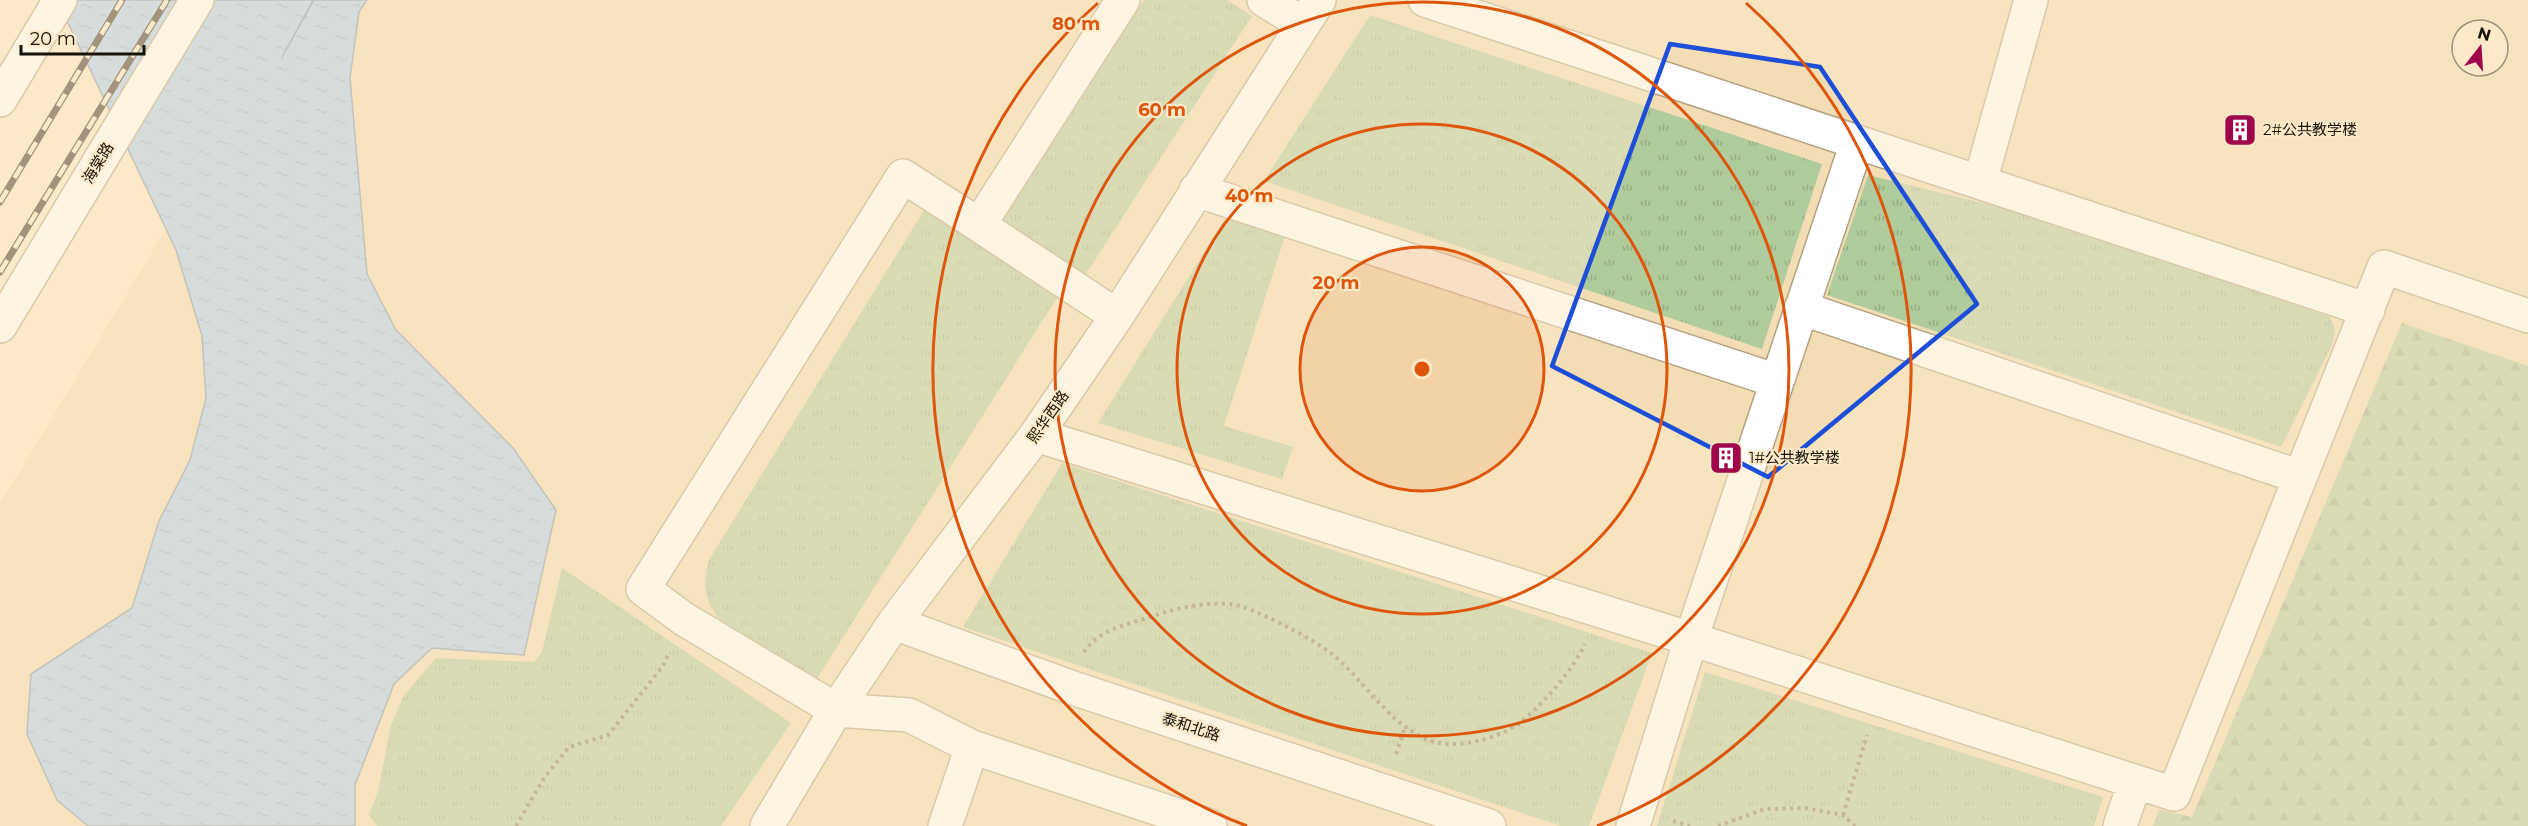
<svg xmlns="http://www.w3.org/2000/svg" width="2528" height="826" font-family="Montserrat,'Noto Sans SC',sans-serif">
	<defs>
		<pattern id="grass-tufts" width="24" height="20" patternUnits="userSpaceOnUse" patternTransform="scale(1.5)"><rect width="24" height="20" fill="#b0cb9c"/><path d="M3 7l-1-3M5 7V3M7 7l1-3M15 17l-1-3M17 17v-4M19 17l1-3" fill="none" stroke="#97ad85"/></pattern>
		<pattern id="forest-firs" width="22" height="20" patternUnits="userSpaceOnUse" patternTransform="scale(1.5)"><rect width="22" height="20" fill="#b0cb9c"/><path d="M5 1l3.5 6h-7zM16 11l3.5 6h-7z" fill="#97ad85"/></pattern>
		<pattern id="water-ripples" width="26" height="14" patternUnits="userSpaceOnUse" patternTransform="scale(1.5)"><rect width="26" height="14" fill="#accef6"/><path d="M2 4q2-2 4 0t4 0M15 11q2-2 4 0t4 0" fill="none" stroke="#93b0d1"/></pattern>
	</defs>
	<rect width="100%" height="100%" fill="#fbe9c8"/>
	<path fill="#f2ddb4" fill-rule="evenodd" d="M304,0H2528V826H0V504ZM2462,30H2498V66H2462Z"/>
	<path fill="url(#grass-tufts)" d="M1144,0H1227L1252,16L1086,274L1002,222Z
		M1370,15L1822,164L1762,349L1264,181Z
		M1868,175L2011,210L2330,317L2335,330L2332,345L2281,447L1827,295Z
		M924,210L1060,293L813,685C795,673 776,660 758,648C723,625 695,608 709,560Z
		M1226,217L1285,236L1224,426L1293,447L1282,479L1098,423Z
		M1062,463L1652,653L1589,826H1561L963,627Z
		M562,568L791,723L721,826H377L369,814L378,792L391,724L405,694L436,658L534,662L542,652Z
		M1705,672L2103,797L2094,826H1657Z"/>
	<path fill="url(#forest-firs)" d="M2402,323L2528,366V826H2153L2159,810L2192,817Z"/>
	<path fill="url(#water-ripples)" stroke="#7f95ae" stroke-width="1.5" d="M57,0H313L281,59L314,0H367L359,12L350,78L367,274L396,330L513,448L556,510L524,655L432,648L394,684L355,785V826H88L57,800L27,734L31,674L132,608L159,521L190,460L206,398L202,336L176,250Z"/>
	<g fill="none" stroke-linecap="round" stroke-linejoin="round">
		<defs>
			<path id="minor" d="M1264,0L1303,24
				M1425,0L2368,310
				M1980,182L2031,0
				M1196,190L1777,381
				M979,225L903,176L643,589L684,619L836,710L909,715L972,747L1210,826
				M1801,308L2300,477
				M1117,316L979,225L1123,0
				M1036,435L1691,639L2174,794L2384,267L2528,316
				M894,623L1073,688L1489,826
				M767,826L836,710L894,623L1036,435L1117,316L1319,0
				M945,826L972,747
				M1633,826L1691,639L1857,143
				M2120,826L2135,782"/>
			<path id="major" d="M0,100L60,0
				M0,326L197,0"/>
		</defs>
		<use href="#minor" stroke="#b2a182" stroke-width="36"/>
		<use href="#major" stroke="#b2a182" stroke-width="36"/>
		<path stroke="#80745f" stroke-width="4" stroke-dasharray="3 4.5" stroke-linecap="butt" d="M1084,652C1087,648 1091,642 1096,639C1113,626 1139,621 1159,614C1183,607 1206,602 1231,604C1251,606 1315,640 1332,654C1365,681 1386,721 1426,739C1452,751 1495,740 1518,724C1541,707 1573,670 1585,644
			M1396,754L1405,727
			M1843,815L1867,735
			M1673,821L1690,826
			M516,826L544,778L569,747L608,735L663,666L669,652
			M1718,826L1765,809L1805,808L1843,815L1855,826"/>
		<use href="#minor" stroke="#fff" stroke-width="33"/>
		<use href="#major" stroke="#fff" stroke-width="33"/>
		<defs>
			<path id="rail" d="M0,202L122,0
				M0,272L167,0"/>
		</defs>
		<use href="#rail" stroke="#352e20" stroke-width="7"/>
		<use href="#rail" stroke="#fbe9c8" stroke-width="4.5" stroke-dasharray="14" stroke-linecap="butt"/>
	</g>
	<path d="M0 0H2528V826H0ZM1670,44L1820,67L1977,304L1768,477L1552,366Z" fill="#fbe9c8" fill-opacity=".55" fill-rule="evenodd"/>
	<path fill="none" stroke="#1d4ed8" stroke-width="4.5" stroke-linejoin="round" d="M1670,44L1820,67L1977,304L1768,477L1552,366Z"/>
	<circle cx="1422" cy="369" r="122" fill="#de550c" fill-opacity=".12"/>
	<g fill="none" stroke="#de550c" stroke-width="3">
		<circle cx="1422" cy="369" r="122"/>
		<circle cx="1422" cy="369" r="245"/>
		<circle cx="1422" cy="369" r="367"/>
		<path d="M1247 826A489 489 0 0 1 1098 3M1746 3A489 489 0 0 1 1597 826"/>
	</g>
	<defs>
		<symbol id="building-square" viewBox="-11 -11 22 22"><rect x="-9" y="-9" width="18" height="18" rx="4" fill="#a0074a" stroke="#fbe9c8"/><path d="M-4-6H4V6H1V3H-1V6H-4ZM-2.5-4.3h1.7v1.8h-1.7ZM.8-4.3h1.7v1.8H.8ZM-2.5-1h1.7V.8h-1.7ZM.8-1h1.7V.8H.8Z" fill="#fff"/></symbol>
	</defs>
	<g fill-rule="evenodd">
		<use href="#building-square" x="2221" y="111" width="38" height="38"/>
		<use href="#building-square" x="1707" y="439" width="38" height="38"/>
	</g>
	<g text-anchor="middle" stroke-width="4.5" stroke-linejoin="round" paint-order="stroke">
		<g font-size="15" fill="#171106" stroke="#fbe9c8" text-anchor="start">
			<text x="2263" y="135">2#公共教学楼</text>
			<text x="1749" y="463">1#公共教学楼</text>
		</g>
		<g font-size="15" fill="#171106" stroke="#fbe9c8">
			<text transform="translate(98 163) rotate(-59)" y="5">海棠路</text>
			<text transform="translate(1048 417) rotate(-55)" y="5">熙华西路</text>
			<text transform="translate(1191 727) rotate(18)" y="5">泰和北路</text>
		</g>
	</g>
	<circle cx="1422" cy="369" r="9" fill="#de550c" stroke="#fbe9c8" stroke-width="3"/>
	<g font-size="18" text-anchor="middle" font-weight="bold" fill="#de550c" stroke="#fbe9c8" stroke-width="4.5" stroke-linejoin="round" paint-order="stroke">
		<text x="1076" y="30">80 m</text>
		<text x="1162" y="116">60 m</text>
		<text x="1249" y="202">40 m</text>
		<text x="1336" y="289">20 m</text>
	</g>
	<g transform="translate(2480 48) rotate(17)"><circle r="28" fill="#fbe9c8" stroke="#a0937a" stroke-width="1.5"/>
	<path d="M0-4.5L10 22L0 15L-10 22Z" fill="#a0074a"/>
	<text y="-9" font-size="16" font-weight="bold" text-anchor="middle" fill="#171106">N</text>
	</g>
	<path d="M21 45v9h123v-9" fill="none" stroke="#171106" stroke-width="3"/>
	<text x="30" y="45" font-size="18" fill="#171106" stroke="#fbe9c8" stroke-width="4.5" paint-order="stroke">20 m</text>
</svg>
